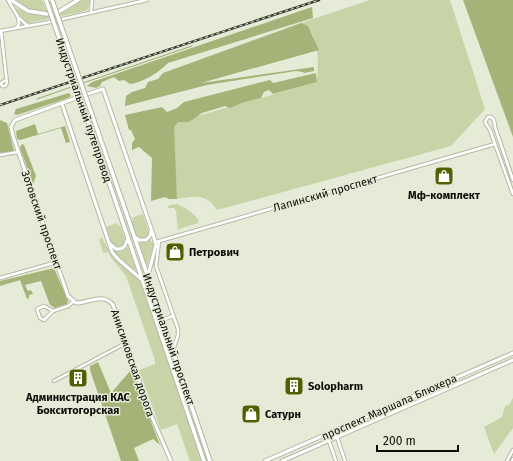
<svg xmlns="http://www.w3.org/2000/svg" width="513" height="461" font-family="'Fira Sans',sans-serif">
	<rect width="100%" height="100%" fill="#e6ebd7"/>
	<path fill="#c8d3a8" d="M13,0H42L47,12L28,10Z
		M81,0H90L88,9L85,11L29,23L25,22L14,7C18,8 23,12 28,13C48,20 67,13 81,0Z
		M370,0H450L485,109L451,146L217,210C206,193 195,196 177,199L173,123L317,82C318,63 321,33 301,23Z
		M177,204C185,207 192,212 198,219V223C191,226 185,226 178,230L176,211L174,208H168L169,205Z
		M143,214L149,233L147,237L140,239L136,235L131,221L133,220L132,218Z
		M117,223L118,226L120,225L125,239L123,246L118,248L112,244L106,227Z
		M102,238L114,259L139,278L202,461H190L177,424L161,430L139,370L155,364V360L126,276L112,259L108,252L103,253L99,239Z
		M150,240L154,244L147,266L138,243Z
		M128,247L136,269L135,270L118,259L113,251H121Z
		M513,398V428L494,454L484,427L502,417L505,406L509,405Z"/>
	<path fill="#a5b378" d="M463,0H513V137Z
		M312,7L313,18L168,63C158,73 144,82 130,84L124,80L119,81L114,77L102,82L100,86L96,88L87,86L92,82Z
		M301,23L308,26L319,50L201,83L314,67V71L304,73L303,72L296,71L207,85L125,106L126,96L132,92L145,88L148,82L158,79L163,73Z
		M316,73L317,82L273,94L269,90L264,92L261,98L242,103L230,108L225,106L202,113L189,122H178L174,127L177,199H169L165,197L151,201L152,158L139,147L132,150V143L135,139L131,130H129L125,115L162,107L167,112L177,108L184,102L270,80L273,83Z
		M69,93L71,96L68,98L17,115L14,114L16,109Z
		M0,120L7,123L14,151L0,153Z
		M35,124L38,134L65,126L70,142L66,143L61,128L20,140L17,139L16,131Z
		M22,144L24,145L36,176L33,184L20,148Z
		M54,268L68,301L67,304L55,308L50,305L41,281L25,285L28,291L31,290L33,294L29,295V298L27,299L20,280L0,286V281Z
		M98,362L111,393L131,370L160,445L153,439L134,448L139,461H121L90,370V366Z"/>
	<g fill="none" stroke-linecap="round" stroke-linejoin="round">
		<path stroke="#9aa86e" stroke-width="1" d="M83,83L192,46
			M37,99L74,86"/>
		<defs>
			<path id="minor" d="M8,0L18,17L28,26
				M91,13L92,0
				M63,19L147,0
				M16,28L19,24L18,18
				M0,31L50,22
				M1,31L7,83L5,86H2L1,83L6,80
				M0,155L18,152
				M513,180L495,127L494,120L491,117H488L485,122L490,130L513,194
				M159,241L156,266L178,329V335L173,350
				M156,242L495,144
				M0,278L57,262
				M53,311L44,306L37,309L40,318L44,320L53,311L68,306L73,302
				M162,320L173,316
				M54,381L126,343
				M336,461L329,441L330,432L337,437L345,461
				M507,461L513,450
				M512,461L513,459"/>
			<path id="tertiary" d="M88,94L103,89L153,234L156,245L148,275
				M76,98L15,120L11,127L13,136L68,296L76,303C89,303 103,292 113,305L152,417L171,461
				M62,104L112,252L119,260L141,279
				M135,237L139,240H146L150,236L151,231
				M109,243L116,249C125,250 126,244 128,237
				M265,461L513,353
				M282,461L513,360"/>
			<path id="primary" d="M11,0L28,11L47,14
				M60,11L78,0
				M128,218L210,461
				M122,220L204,461"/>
		</defs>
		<use href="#minor" stroke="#b3b8a5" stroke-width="4.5"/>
		<use href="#tertiary" stroke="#b3b8a5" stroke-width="5"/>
		<use href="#primary" stroke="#b3b8a5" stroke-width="5.5"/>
		<use href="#minor" stroke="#fff" stroke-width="2.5"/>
		<use href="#tertiary" stroke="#fff" stroke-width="3"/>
		<use href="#primary" stroke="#fff" stroke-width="3.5"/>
		<defs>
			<path id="rail" d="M0,105L319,0"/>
		</defs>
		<use href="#rail" stroke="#3a3d34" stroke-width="2.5"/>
		<use href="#rail" stroke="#e6ebd7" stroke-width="1" stroke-dasharray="3" stroke-linecap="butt"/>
		<defs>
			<path id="primary-bridge" d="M46,0L122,220
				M52,0L128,218"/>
		</defs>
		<use href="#primary-bridge" stroke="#b3b8a5" stroke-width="5.5" stroke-linecap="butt"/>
		<use href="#primary-bridge" stroke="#fff" stroke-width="3.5"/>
	</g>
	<defs>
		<symbol id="shop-square" viewBox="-11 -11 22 22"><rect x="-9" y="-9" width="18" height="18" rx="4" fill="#515f00" stroke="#e6ebd7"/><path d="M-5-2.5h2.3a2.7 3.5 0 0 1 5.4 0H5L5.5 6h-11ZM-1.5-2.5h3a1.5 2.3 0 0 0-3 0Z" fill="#fff"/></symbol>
		<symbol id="building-square" viewBox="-11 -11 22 22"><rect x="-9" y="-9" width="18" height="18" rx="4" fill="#515f00" stroke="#e6ebd7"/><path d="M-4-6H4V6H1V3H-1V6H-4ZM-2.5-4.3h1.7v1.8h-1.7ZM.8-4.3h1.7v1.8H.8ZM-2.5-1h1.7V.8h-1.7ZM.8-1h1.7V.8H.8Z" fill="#fff"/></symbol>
	</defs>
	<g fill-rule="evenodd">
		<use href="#shop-square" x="433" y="165" width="22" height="22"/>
		<use href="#shop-square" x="164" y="241" width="22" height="22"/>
		<use href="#building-square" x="67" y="367" width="22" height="22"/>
		<use href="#building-square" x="283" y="375" width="22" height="22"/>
		<use href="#shop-square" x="240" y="403" width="22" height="22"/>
	</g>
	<g text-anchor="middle" stroke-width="3" stroke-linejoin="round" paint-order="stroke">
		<g font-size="11" fill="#0b0d07" stroke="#e6ebd7">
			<text transform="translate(84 110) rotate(71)" y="4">Индустриальный путепровод</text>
			<text transform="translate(325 193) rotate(-16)" y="4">Лапинский проспект</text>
			<text transform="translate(42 220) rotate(71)" y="4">Зотовский проспект</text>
			<text transform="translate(169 339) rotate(71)" y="4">Индустриальный проспект</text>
			<text transform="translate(133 363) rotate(71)" y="4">Анисимовская дорога</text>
			<text transform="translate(389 407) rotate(-24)" y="4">проспект Маршала Блюхера</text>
		</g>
		<g font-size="11" font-weight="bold" fill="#0b0d07" stroke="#e6ebd7" text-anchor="start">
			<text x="444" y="199" text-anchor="middle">Мф-комплект</text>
			<text x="189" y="256">Петрович</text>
			<text x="308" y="390">Solopharm</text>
			<text x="78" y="401" text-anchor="middle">Администрация КАС<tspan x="78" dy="13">Бокситогорская</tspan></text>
			<text x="265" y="418">Сатурн</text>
		</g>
	</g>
	<path d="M377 445v6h81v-6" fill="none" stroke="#0b0d07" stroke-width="2"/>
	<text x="383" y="445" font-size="12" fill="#0b0d07" stroke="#e6ebd7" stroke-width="3" paint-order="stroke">200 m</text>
</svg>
